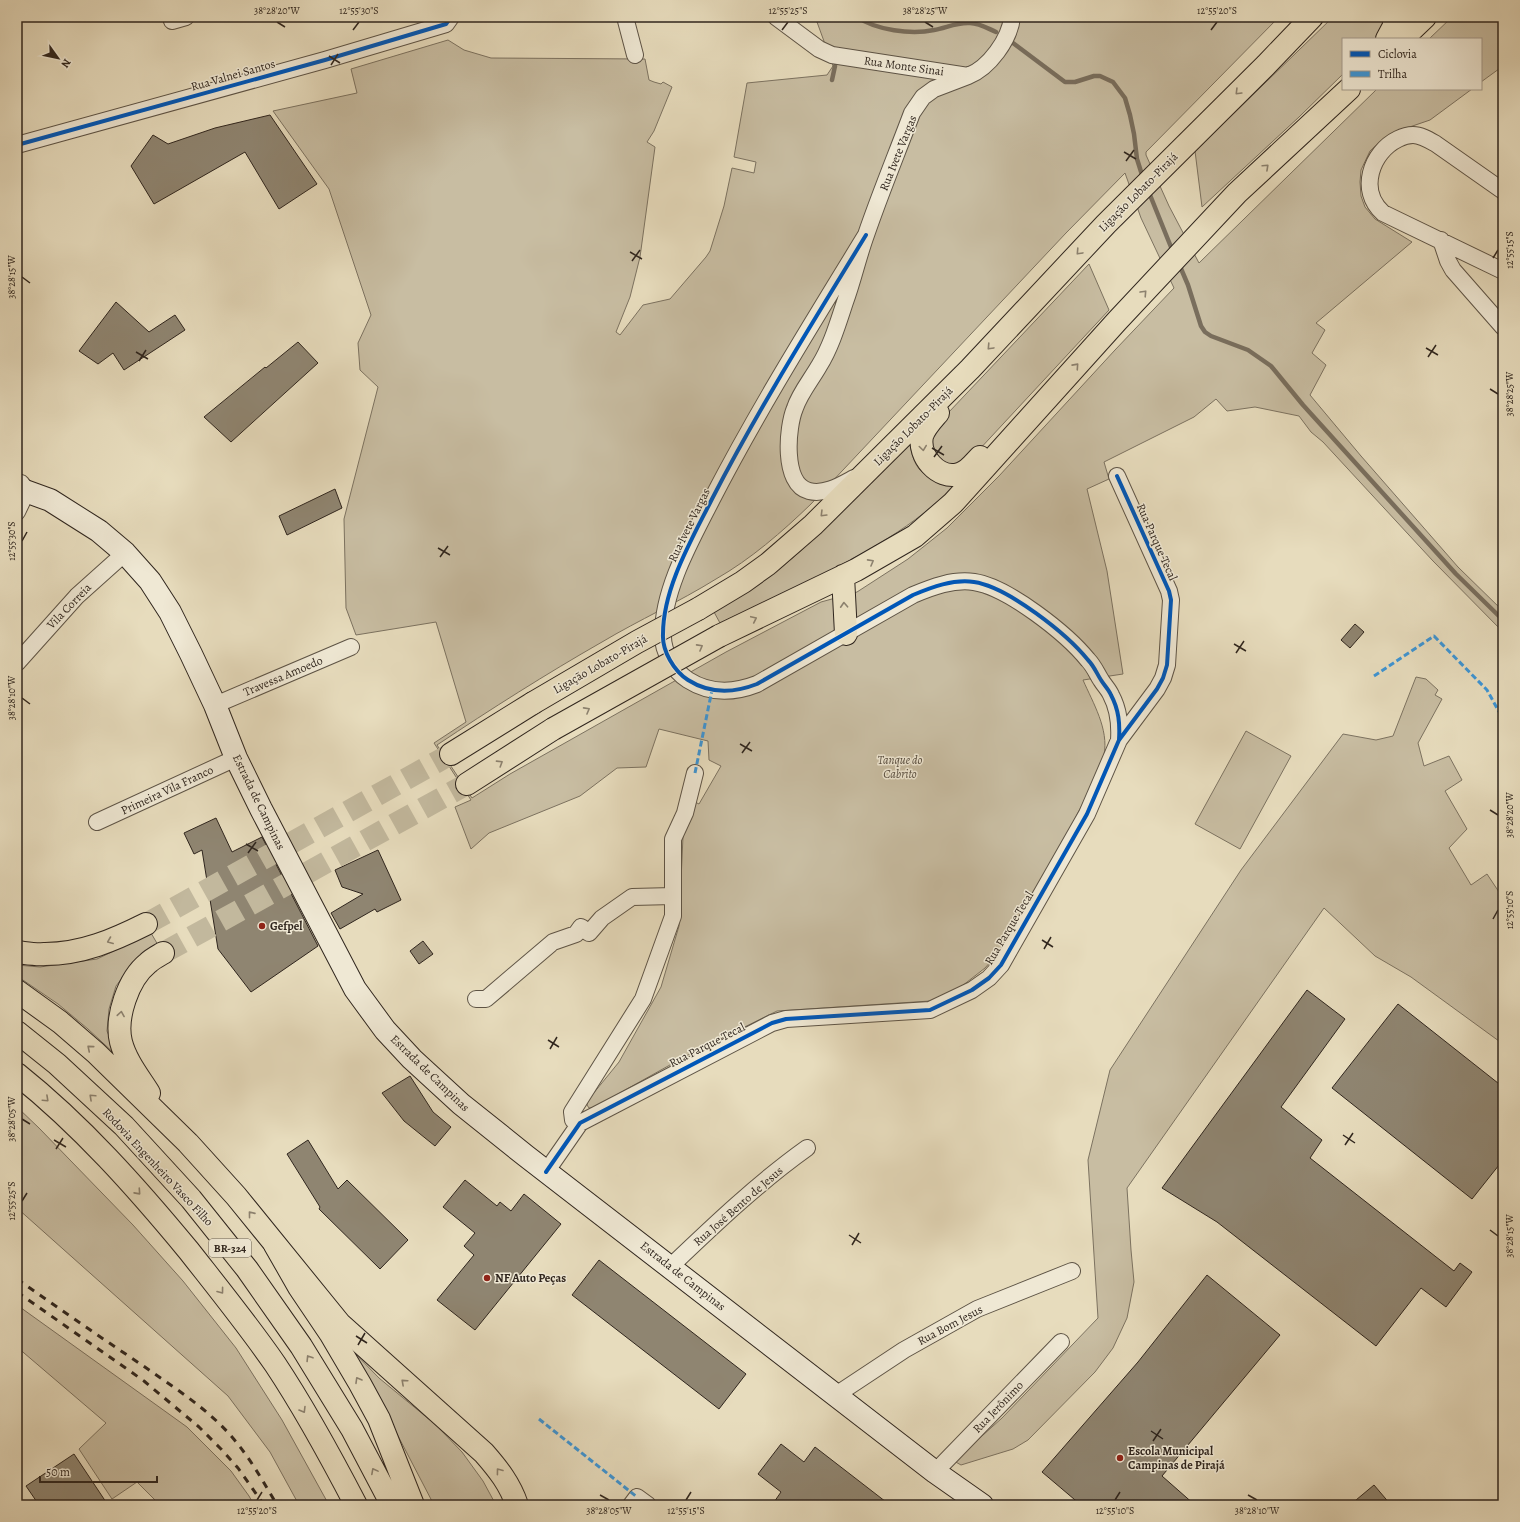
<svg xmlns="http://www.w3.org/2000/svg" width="1520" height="1522" font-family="Alegreya,serif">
	<rect width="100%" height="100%" fill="#e7dcbd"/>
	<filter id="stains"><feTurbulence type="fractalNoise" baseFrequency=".005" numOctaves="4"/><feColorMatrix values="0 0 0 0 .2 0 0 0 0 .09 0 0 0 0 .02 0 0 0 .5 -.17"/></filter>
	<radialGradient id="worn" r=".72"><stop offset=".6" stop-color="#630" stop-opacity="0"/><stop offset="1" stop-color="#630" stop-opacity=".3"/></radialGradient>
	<path fill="#c8bda2" stroke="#7c7260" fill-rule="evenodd" d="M810,17H1279L1146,152V155L1169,206L1199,263L1377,89H1472L1430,120L1395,132L1381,141L1370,151L1361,170L1360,182L1361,196L1365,207L1375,219L1412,242L1316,323L1325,330L1312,353L1326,365L1310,395L1361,456L1458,567L1503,611V632L1433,561L1323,442L1311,432L1299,416L1255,407L1227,411L1216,399L1194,417L1104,462L1109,479L1087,489L1107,571L1123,674L1083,680C1093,703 1109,729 1104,755C1102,762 1099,769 1097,776L1031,904L1000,951L985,968L962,986L930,1001L777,1011L686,1056L593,1108H589L587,1105L588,1100L619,1062L661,987L679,926L683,836L695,802L699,804L721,766L709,760L708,741L659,729L646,767L617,768L580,796L489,833L471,849L455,807L471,800L434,743L466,722L436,622L356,635L346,608L344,519L378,387L360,370L358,343L371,315L329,189L273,111L357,93L351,69L448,40L464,50L491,58L645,59L649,80L654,82L661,84L663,82L672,87L654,131L647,142L655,147L640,257L630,297L616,332L620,335L643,305L670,299L706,257L710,251L724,206L732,168L754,173L756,162L734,157L747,83L827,75L833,66L817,22ZM1125,173L1141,218L1174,288L1115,350L999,476L947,528L908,559L857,592L821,602L726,652L510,774L472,798L437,745C491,709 546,674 602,642C639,620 679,602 716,579C751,559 782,532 811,504L1066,233Z
		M1333,17H1383L1385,26L1377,39H1343V74L1299,117L1202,207L1195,151Z
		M1452,17H1503V66L1481,82V39H1429Z
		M1089,264L1109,310L977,452L958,465L945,463L933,452L931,431Z
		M909,440C915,475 924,478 957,483C916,526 864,554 811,580C781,594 751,609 720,623L714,612L761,582L782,567L804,548Z
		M1416,677L1426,679L1438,690L1435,695L1442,699L1418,743L1424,766L1449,756L1462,780L1445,791L1467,829L1449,848L1471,885L1487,874L1503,898V1044L1411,977L1375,956L1324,908L1127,1188L1131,1250L1134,1282L1127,1318L1113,1348L1095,1372L1028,1440L1013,1449L961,1465L954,1461L1002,1418L1098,1318L1088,1160L1110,1070L1241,870L1343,734L1376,740L1393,736Z
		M1246,731L1291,756L1240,849L1195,824Z
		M151,933L158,945L129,969L116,986L109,1009L107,1031L117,1056L88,1029L58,1004L17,976V965L40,967L97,959Z
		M17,1107L39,1128L133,1225L183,1281L236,1348L282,1420L329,1505H299L270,1452L228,1396L17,1208Z
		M17,1305L187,1427L231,1471L249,1496L254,1505H160L137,1482L112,1499L79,1449L106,1423L17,1347Z
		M346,1344L379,1378L436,1425L462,1452L483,1481L496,1505H434L384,1409Z"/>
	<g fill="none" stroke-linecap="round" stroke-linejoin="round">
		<path stroke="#796e5d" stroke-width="4.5" d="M857,17C876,30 911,35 934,30C946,28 957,22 970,23C979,23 987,28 996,32
			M1013,43L1065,82H1075L1094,76H1100L1113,82L1125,98L1130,115L1134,134L1137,159L1143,178
			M832,80L835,66
			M1148,190L1173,252
			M1179,264L1188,285L1201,326L1205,332L1211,336L1248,350L1271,366L1303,405L1456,574L1503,620"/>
	</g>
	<path fill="#8f8571" stroke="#30261e" d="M270,115L317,184L279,209L245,152L154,204L131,166L153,135L168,144L215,128Z
		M116,302L149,332L175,315L185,330L124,370L113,353L98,364L79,351Z
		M298,342L318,363L231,442L204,417L265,367L266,368Z
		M335,489L342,508L287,535L279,516Z
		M1355,624L1364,632L1350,648L1341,640Z
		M216,818L232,852L262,837L318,946L251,992L218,949L202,850L194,854L184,833Z
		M378,850L401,900L377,912L375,909L340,929L331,913L363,894L342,887L335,870Z
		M423,941L433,954L419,964L410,951Z
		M1307,990L1345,1019L1281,1107L1322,1140L1310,1158L1454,1271L1460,1263L1472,1272L1446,1307L1421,1288L1376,1346L1217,1222L1162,1188Z
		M1398,1004L1503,1087V1160L1472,1199L1332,1088Z
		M410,1076L433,1112L451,1127L435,1146L404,1121L382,1093Z
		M308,1140L338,1189L347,1180L408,1240L380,1269L319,1209L320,1207L287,1154Z
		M465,1180L497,1206L500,1202L511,1211L524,1194L561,1224L475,1330L437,1300L474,1255L464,1246L475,1233L443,1207Z
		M599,1260L746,1374L719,1409L572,1295Z
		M1207,1275L1280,1335L1162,1476L1195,1505H1081L1042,1472L1138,1362Z
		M781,1444L804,1462L815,1447L890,1505H772L781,1492L758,1474Z
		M74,1454L108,1505H39L26,1486Z
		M1374,1485L1391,1505H1350Z"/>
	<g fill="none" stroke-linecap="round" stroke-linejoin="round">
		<path stroke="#c2b89d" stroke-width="22" stroke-dasharray="22 11" stroke-linecap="butt" d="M146,924L451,754
			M163,953L467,784"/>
		<defs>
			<path id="minor" d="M171,17L172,21L186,17
				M625,17L635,55
				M776,17L819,49L832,55L968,76C989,68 1010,39 1012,17
				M17,145L325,60L446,24L451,17
				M1503,191L1436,144C1429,140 1421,135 1413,135C1408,135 1402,137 1398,139C1371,152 1358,191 1383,213L1503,271
				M866,235C813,322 759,408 712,499C692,539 663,588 663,634C662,651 674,671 688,680C710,694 734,693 757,684L913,595C932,587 953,579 974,582C1008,587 1067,634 1088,660C1094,666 1097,674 1101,680C1104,685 1109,690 1111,695C1119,710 1120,724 1119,740
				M1441,240L1448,261L1453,270L1503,327
				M854,478C841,485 825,495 809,491C782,484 787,427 795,408C800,393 811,380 819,366C831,347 838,323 845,302C853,280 858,257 866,235C880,194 897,153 912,113L923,97L934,89L968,76
				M17,512L27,491L21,483
				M17,663L77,596L125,553
				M215,705L351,647
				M97,822L236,758
				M476,999H486L553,942L576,934L581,927L589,933L602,918L632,897L673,896
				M580,1123L573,1120L572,1112L643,999L673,916V839L685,813L695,773
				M546,1172L580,1123L772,1023L786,1019L930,1010L972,990L989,978L1001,965L1087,814L1119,740L1157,689L1163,678L1167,665L1171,600L1169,591L1117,476
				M670,1267C714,1225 758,1183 807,1148
				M836,1395L904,1350L977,1309L1072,1271
				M935,1472L1061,1342
				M631,1505L637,1497L648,1505"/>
			<path id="secondary" d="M17,488L50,500L99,531L125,553L150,581L170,612L191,654L215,705L236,758L261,809L355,989L385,1030L412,1059L461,1104L526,1156L935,1472L982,1505"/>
			<path id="primary" d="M1387,39L1394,26V17
				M1402,39L1425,17
				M938,413C932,420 925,427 922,436C918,456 938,480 959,474C968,472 974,463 980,457
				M843,576L846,634
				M698,609L743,582L768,564L813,525L970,369L1106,224L1266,65L1312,17
				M719,636L856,570L915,536L953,503L1117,321L1237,193L1349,89
				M451,754L533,703
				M467,784L553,729
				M17,952C26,953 36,955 45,954C82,954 114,940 146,924
				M17,991L60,1022L96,1053L188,1143L236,1196L340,1324L484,1453C498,1469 510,1484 517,1505
				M149,1093C139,1077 126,1061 121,1042C115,1018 128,979 148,963C152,959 158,956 163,953"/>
			<path id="motorway" d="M17,1032L57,1064L124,1126L191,1199L247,1269L301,1346L352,1429L392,1505
				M17,1074C81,1125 137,1188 189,1251C218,1288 248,1325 275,1364C305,1409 331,1457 356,1505
				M275,1245L299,1287L330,1333L360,1384L379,1419L413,1505"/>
		</defs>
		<use href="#minor" stroke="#5e5446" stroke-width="18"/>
		<use href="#secondary" stroke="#30261e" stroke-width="24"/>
		<use href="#primary" stroke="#30261e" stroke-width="24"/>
		<use href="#motorway" stroke="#30261e" stroke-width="24"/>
		<use href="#minor" stroke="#efe8d4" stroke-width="16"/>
		<use href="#secondary" stroke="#efe8d4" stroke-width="22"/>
		<use href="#primary" stroke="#e7dcbd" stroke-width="22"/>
		<use href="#motorway" stroke="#e7dcbd" stroke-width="22"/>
		<path stroke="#30261e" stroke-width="3" stroke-dasharray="7 7" stroke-linecap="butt" d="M17,1279C58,1308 100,1337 142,1365C173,1387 207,1408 232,1437C250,1458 263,1481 277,1505
			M17,1292L144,1381L199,1427L221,1449L238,1468L264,1505"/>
		<defs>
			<path id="primary-bridge" d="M533,703L637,642L698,609
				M553,729L719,636"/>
		</defs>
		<use href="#primary-bridge" stroke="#30261e" stroke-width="24" stroke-linecap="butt"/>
		<use href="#primary-bridge" stroke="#e7dcbd" stroke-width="22"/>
		<path stroke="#3d95d5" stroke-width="3" stroke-dasharray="6 3" stroke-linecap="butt" d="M1374,676L1434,636L1487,690L1503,719
			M695,773L712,690
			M539,1419L637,1497"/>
		<defs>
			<path id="cycleway" d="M17,145L325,60L446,24L451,17
				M866,235C813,322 759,408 712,499C692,539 663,588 663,634C662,651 674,671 688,680C710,694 734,693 757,684L913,595C932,587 953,579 974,582C1008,587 1067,634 1088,660C1094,666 1097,674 1101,680C1104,685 1109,690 1111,695C1119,710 1120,724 1119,740
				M546,1172L580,1123L772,1023L786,1019L930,1010L972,990L989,978L1001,965L1087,814L1119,740L1157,689L1163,678L1167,665L1171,600L1169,591L1117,476"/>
		</defs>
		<use href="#cycleway" stroke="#efe8d4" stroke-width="6"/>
		<use href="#cycleway" stroke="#0057b8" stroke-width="4"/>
	</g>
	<defs><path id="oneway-chevron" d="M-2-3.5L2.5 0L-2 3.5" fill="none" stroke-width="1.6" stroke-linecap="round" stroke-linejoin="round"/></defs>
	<g stroke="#8c816e">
		<use href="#oneway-chevron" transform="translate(1238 92) rotate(135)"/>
		<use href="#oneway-chevron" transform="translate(1266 167) rotate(-43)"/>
		<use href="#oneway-chevron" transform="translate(1079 252) rotate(133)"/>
		<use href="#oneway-chevron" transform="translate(1144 293) rotate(-47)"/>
		<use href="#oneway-chevron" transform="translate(990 347) rotate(133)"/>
		<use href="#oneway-chevron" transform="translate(1076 366) rotate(-48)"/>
		<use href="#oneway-chevron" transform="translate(923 448) rotate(82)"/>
		<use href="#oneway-chevron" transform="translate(823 514) rotate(135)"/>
		<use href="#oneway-chevron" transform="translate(871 562) rotate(-29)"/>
		<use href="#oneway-chevron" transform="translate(844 605) rotate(-93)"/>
		<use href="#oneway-chevron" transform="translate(754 619) rotate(-25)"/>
		<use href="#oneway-chevron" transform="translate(700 647) rotate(-29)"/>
		<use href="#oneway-chevron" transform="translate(587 710) rotate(-29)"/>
		<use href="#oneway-chevron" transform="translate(500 763) rotate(-32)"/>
		<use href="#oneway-chevron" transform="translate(110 941) rotate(158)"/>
		<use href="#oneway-chevron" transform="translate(121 1014) rotate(-81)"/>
		<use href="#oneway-chevron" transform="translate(90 1048) rotate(-140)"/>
		<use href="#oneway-chevron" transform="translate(92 1097) rotate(-137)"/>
		<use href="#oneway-chevron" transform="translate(46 1099) rotate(43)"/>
		<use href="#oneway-chevron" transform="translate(138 1192) rotate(48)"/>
		<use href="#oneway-chevron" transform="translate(251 1214) rotate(-129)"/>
		<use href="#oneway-chevron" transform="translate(221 1291) rotate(53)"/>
		<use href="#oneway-chevron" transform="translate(309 1358) rotate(-122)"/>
		<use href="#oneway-chevron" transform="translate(358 1380) rotate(-120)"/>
		<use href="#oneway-chevron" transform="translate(404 1382) rotate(-138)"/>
		<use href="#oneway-chevron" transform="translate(303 1410) rotate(59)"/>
		<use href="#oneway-chevron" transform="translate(374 1471) rotate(-118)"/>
		<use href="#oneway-chevron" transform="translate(499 1471) rotate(-127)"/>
	</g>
	<path fill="none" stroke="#30261e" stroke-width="1.5" d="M277,22L285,27M925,22L933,27M353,30L359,22M782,30L788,22M1211,30L1217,22M329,56L340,63M331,65L338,54M1124,152L1136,159M1126,161L1134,150M630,252L642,259M1493,258L1498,250M632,261L640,250M22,277L30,283M1426,348L1438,355M136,352L148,359M1428,357L1436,345M139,361L146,350M1490,389L1498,394M932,448L944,455M934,457L942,446M22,541L27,532M438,548L450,555M440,557L448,546M1234,644L1246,651M1236,653L1244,641M22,698L30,704M740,744L752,751M742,753L750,742M1490,810L1498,815M246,844L258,851M248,853L256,842M1493,919L1498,910M1042,940L1053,947M1044,949L1051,937M548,1040L559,1047M550,1049L557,1037M22,1119L30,1124M1343,1135L1355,1143M54,1140L66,1147M1345,1145L1353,1133M56,1149L63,1138M22,1201L27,1193M1490,1230L1498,1236M849,1235L861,1243M852,1245L859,1233M356,1336L367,1343M358,1345L365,1333M1151,1431L1163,1439M1153,1441L1161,1429M600,1495L609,1500M1248,1495L1257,1500M257,1500L262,1492M686,1500L691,1492M1115,1500L1120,1492"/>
	<g fill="#8f2418" stroke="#efe8d4" stroke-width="1.5">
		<circle cx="262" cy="926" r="4"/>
		<circle cx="487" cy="1278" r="4"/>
		<circle cx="1120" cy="1458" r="4"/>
	</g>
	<g text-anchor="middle" stroke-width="3" stroke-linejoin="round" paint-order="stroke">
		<rect fill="#efe8d4" stroke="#696055" stroke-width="1" x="209" y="1239" width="42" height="18" rx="3"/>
		<g font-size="11" font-weight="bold" fill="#30261e">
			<text x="230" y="1252">BR-324</text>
		</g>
		<g font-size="12" fill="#30261e" stroke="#efe8d4">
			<text transform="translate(904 66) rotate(8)" y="4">Rua Monte Sinai</text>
			<text transform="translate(233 75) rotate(-16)" y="4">Rua Valnei Santos</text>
			<text transform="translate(898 153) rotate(-68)" y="4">Rua Ivete Vargas</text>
			<text transform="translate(1138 192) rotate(-45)" y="4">Ligação Lobato-Pirajá</text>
			<text transform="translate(913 426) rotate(-45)" y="4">Ligação Lobato-Pirajá</text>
			<text transform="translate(689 525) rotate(-64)" y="4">Rua Ivete Vargas</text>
			<text transform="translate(1157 542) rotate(66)" y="4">Rua Parque Tecal</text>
			<text transform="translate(69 606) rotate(-46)" y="4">Vila Correia</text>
			<text transform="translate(600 664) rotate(-30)" y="4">Ligação Lobato-Pirajá</text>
			<text transform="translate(283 676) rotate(-23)" y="4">Travessa Amoedo</text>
			<text transform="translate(167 790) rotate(-25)" y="4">Primeira Vila Franco</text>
			<text transform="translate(259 802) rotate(64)" y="4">Estrada de Campinas</text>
			<text transform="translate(1009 928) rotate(-59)" y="4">Rua Parque Tecal</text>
			<text transform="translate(707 1045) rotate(-27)" y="4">Rua Parque Tecal</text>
			<text transform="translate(430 1073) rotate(44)" y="4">Estrada de Campinas</text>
			<text transform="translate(158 1167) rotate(47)" y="4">Rodovia Engenheiro Vasco Filho</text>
			<text transform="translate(738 1206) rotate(-41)" y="4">Rua José Bento de Jesus</text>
			<text transform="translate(683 1276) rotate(38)" y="4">Estrada de Campinas</text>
			<text transform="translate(950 1325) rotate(-28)" y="4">Rua Bom Jesus</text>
			<text transform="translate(998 1407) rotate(-46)" y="4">Rua Jerônimo</text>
		</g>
		<g font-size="12" font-style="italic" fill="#564c3f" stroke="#efe8d4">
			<text x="900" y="764">Tanque do<tspan x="900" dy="14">Cabrito</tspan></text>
		</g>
		<g font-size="12" font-weight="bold" fill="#30261e" stroke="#efe8d4" text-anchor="start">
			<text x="270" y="930">Gefpel</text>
			<text x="495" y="1282">NF Auto Peças</text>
			<text x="1128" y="1455">Escola Municipal<tspan x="1128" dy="14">Campinas de Pirajá</tspan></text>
		</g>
	</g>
	<rect width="1520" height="1522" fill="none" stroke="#e7dcbd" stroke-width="44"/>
	<rect x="1342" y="38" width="140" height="52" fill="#efe8d4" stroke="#a39a8b"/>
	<rect x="1350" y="51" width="20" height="6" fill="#0057b8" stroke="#a39a8b"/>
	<text x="1378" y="58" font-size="12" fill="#30261e">Ciclovia</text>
	<rect x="1350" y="71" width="20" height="6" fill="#3d95d5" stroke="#a39a8b"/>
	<text x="1378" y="78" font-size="12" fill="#30261e">Trilha</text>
	<g transform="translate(58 58) rotate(123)" stroke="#efe8d4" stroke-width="3" paint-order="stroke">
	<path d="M0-3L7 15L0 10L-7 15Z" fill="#30261e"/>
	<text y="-6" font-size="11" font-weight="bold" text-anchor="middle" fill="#30261e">N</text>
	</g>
	<path d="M40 1476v6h117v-6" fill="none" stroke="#30261e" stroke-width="2"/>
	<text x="46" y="1476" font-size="12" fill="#30261e" stroke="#efe8d4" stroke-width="3" paint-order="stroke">50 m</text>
	<rect x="22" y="22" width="1476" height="1478" fill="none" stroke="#30261e" stroke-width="1.5"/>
	<g font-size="10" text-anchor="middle" fill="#30261e">
		<text x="277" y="14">38°28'20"W</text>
		<text x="359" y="14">12°55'30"S</text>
		<text x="788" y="14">12°55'25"S</text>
		<text x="925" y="14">38°28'25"W</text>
		<text x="1217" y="14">12°55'20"S</text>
		<text transform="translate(1509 250) rotate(-90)" y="4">12°55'15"S</text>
		<text transform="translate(11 277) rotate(-90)" y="4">38°28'15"W</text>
		<text transform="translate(1509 394) rotate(-90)" y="4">38°28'25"W</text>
		<text transform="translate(11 541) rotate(-90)" y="4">12°55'30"S</text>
		<text transform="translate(11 698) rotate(-90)" y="4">38°28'10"W</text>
		<text transform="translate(1509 815) rotate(-90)" y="4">38°28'20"W</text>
		<text transform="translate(1509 910) rotate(-90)" y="4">12°55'10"S</text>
		<text transform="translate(11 1119) rotate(-90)" y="4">38°28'05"W</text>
		<text transform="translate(11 1201) rotate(-90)" y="4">12°55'25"S</text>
		<text transform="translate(1509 1236) rotate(-90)" y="4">38°28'15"W</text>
		<text x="257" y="1514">12°55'20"S</text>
		<text x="609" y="1514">38°28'05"W</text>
		<text x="686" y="1514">12°55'15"S</text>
		<text x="1115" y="1514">12°55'10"S</text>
		<text x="1257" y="1514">38°28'10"W</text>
	</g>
	<rect width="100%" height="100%" filter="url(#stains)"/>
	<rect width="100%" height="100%" fill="url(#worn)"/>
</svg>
